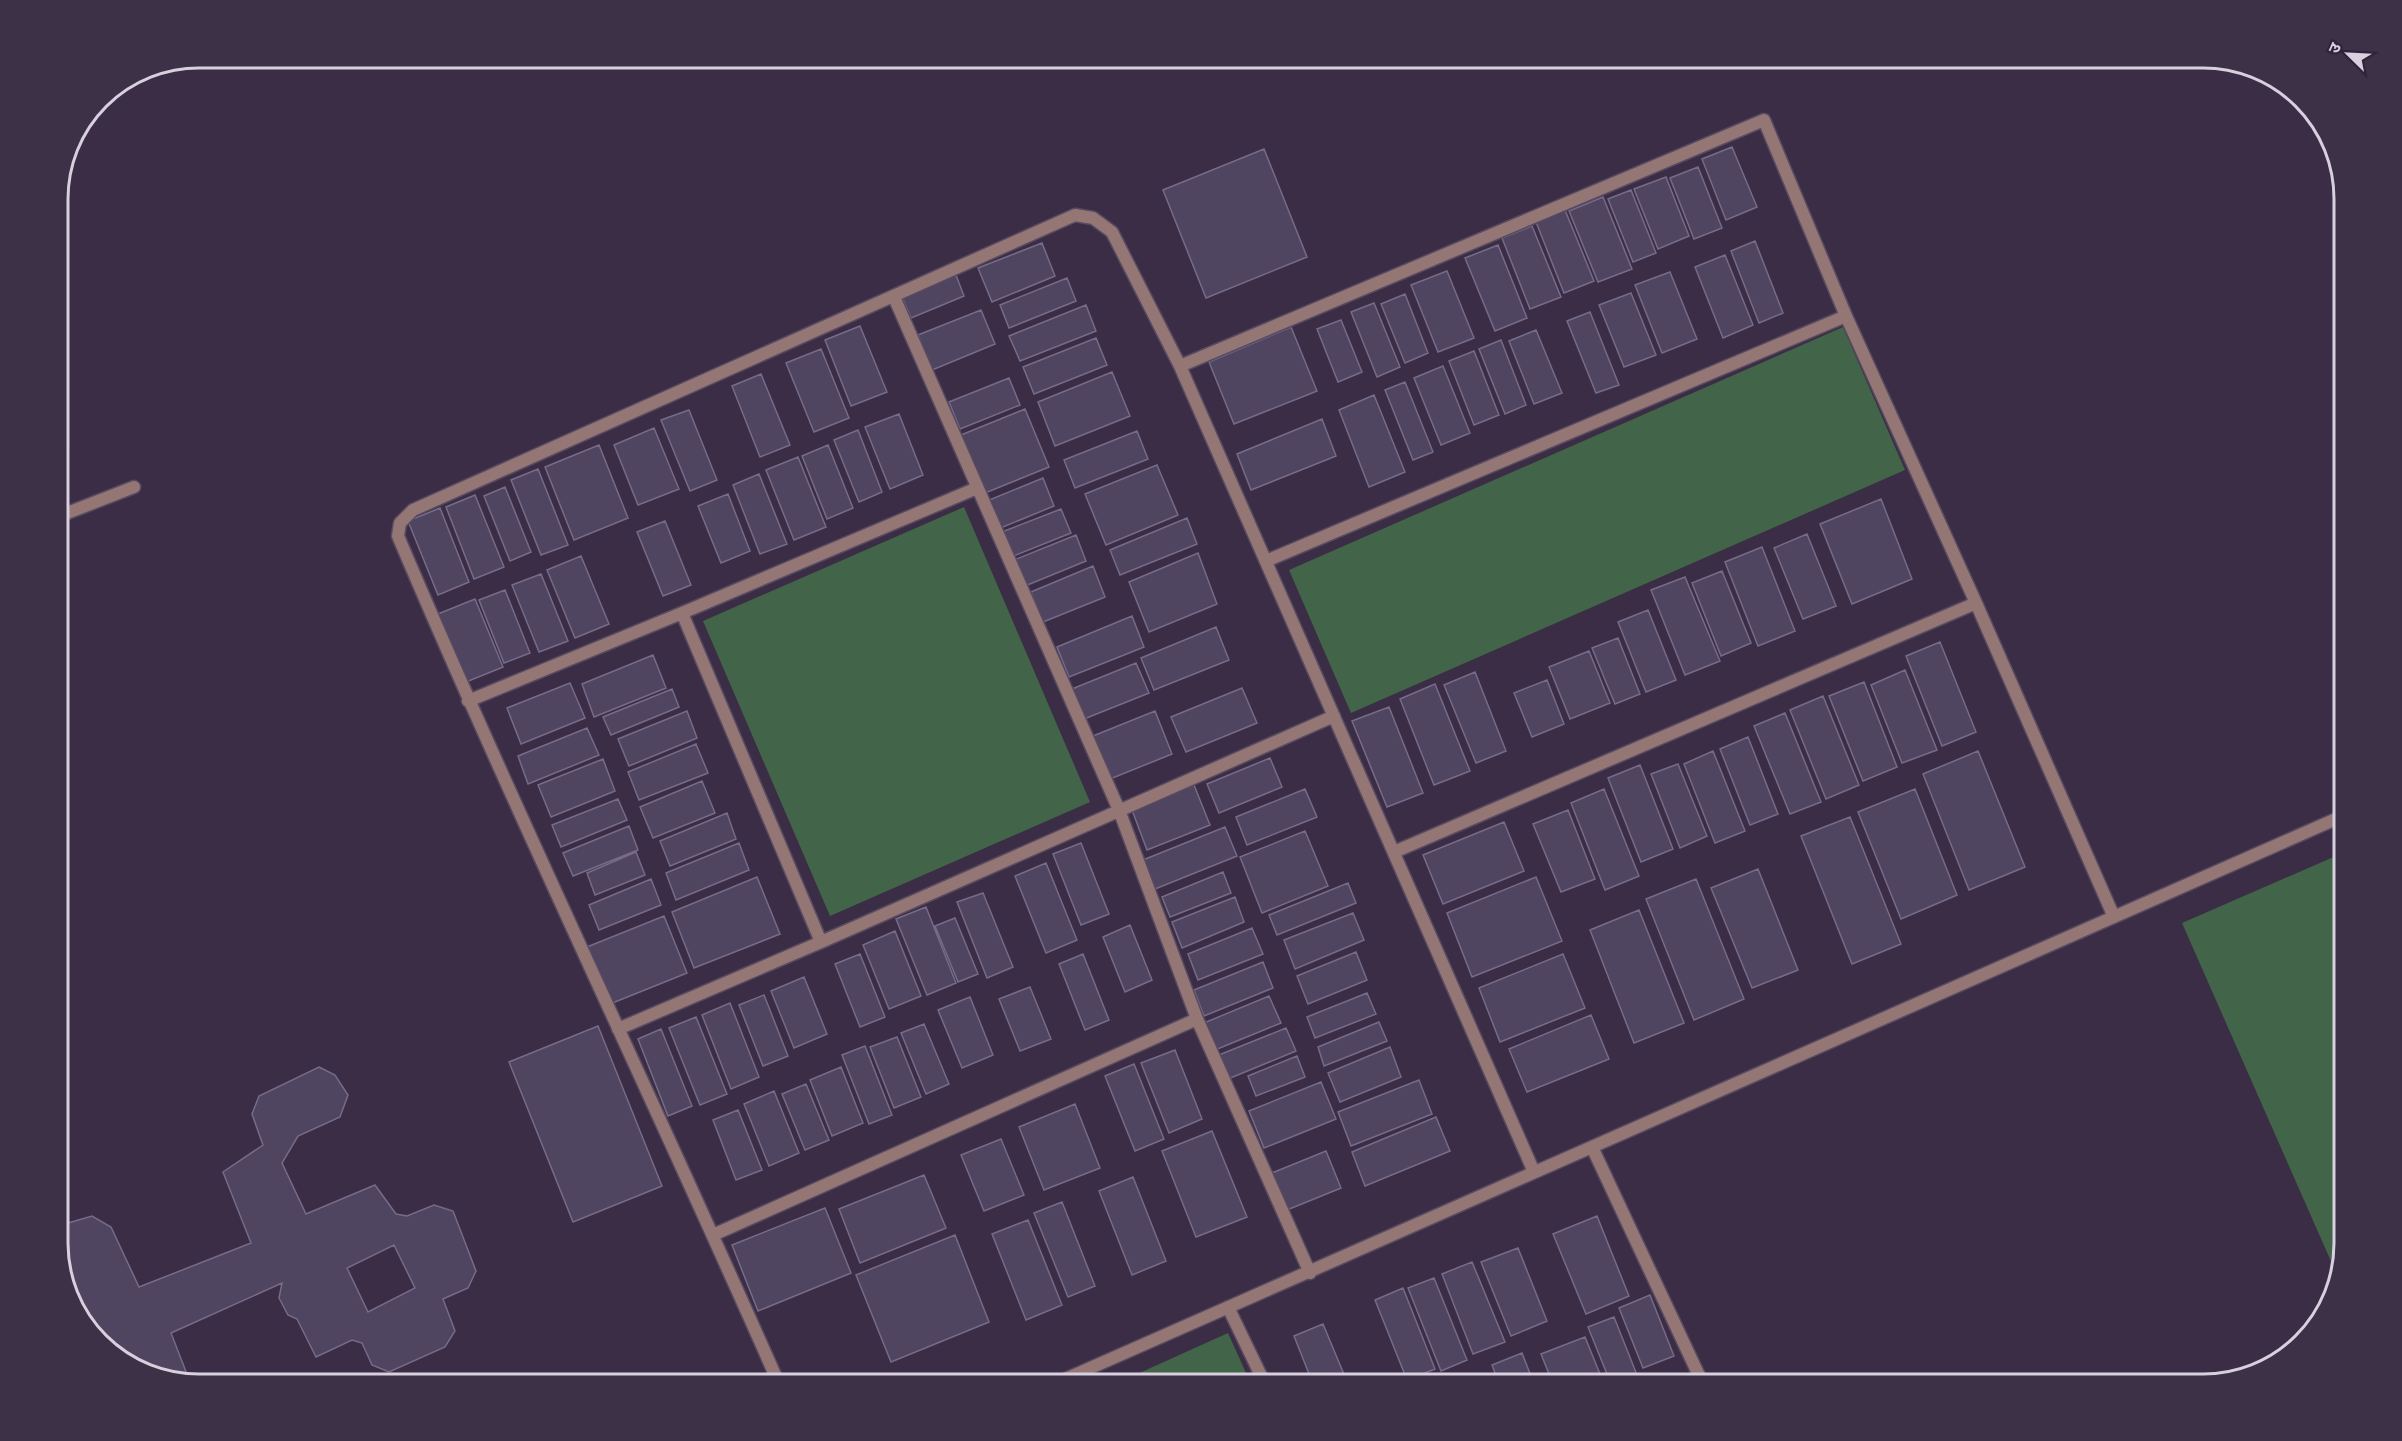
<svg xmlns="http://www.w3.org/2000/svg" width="2402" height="1441" font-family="Overpass,'Noto Sans Devanagari',sans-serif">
	<rect width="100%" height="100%" fill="#3b2d45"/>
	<path fill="#426449" d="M1843,327L1905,470L1351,713L1289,570Z
		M964,507L1090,802L830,916L703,621Z
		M2345,852V1243L2337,1275L2182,923Z
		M1228,1333L1251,1384H1115Z"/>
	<path fill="#4f4560" stroke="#766c89" stroke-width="1.5" fill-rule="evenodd" d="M1732,147L1757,207L1726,220L1702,159Z
		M1264,149L1307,257L1206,298L1163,190Z
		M1698,167L1722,228L1694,239L1670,178Z
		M1666,177L1689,236L1658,249L1634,189Z
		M1631,190L1656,253L1633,262L1608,199Z
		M1603,197L1632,269L1598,282L1569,211Z
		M1565,210L1594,281L1564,293L1536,222Z
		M1532,226L1561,297L1530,309L1502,238Z
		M1755,241L1783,313L1759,323L1731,251Z
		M1042,243L1055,276L992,302L978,268Z
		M1498,245L1527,318L1495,331L1465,258Z
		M1725,255L1753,325L1723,338L1695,267Z
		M1447,271L1474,338L1438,352L1411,285Z
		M1670,272L1697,339L1662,353L1635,285Z
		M956,275L964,296L911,318L902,297Z
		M1067,278L1076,301L1009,328L1000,305Z
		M1631,293L1656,355L1624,367L1599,305Z
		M1405,294L1428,353L1405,363L1381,304Z
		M1374,303L1400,367L1377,377L1351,312Z
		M1086,305L1096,331L1020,361L1009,336Z
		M981,310L995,344L932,370L918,335Z
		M1590,312L1619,385L1596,393L1567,321Z
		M1341,320L1362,372L1338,382L1317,329Z
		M860,326L887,392L851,406L825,340Z
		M1291,327L1317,391L1234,424L1209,362Z
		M1536,330L1562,393L1534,404L1509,341Z
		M1096,338L1107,365L1034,394L1023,367Z
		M1501,340L1526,405L1505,414L1479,349Z
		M821,349L849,418L814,432L786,363Z
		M1474,351L1499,415L1474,425L1449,361Z
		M1443,366L1470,433L1441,445L1414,378Z
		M1112,372L1130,416L1055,446L1038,402Z
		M761,374L790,445L760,457L732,386Z
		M1009,378L1020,405L960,429L949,402Z
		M1405,382L1433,452L1413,460L1385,390Z
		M1374,395L1405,472L1369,487L1339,410Z
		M1025,409L1049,467L985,493L961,435Z
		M689,410L717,480L690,491L661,420Z
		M899,414L923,475L890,489L865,427Z
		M1322,419L1336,456L1251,490L1237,454Z
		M654,428L679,489L638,505L614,445Z
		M858,430L882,492L859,502L834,440Z
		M1137,431L1148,459L1075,488L1064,460Z
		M599,445L628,518L574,540L545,467Z
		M828,445L853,508L827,519L802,456Z
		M798,457L826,527L794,540L766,470Z
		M1157,465L1178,515L1106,545L1085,494Z
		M538,469L568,545L541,555L511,480Z
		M759,474L787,544L760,554L733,485Z
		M1043,478L1054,506L998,529L987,501Z
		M505,487L531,552L510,561L484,496Z
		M728,494L750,551L721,563L698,506Z
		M475,495L504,567L474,579L446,507Z
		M1881,499L1912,579L1852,604L1820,524Z
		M440,508L469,582L438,595L408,521Z
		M1061,509L1071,533L1011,557L1002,532Z
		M1187,518L1197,544L1120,575L1110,550Z
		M665,521L691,585L663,596L637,532Z
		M1807,534L1836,606L1803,619L1774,548Z
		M1076,535L1086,561L1025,586L1014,560Z
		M1762,547L1795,631L1758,646L1725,562Z
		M1198,553L1217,604L1149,632L1129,582Z
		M581,556L609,624L575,638L547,570Z
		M1093,566L1105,597L1043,622L1031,592Z
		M1722,571L1751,643L1721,656L1692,583Z
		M541,574L568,641L539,652L512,585Z
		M1685,577L1720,661L1685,675L1651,590Z
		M505,590L530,653L504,663L479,600Z
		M475,599L503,667L466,682L438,614Z
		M1648,610L1676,680L1646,692L1618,622Z
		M1132,616L1144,647L1069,677L1057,647Z
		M1216,627L1229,660L1154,690L1141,658Z
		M1618,638L1640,694L1615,704L1592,648Z
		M1940,642L1976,732L1942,746L1906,656Z
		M1589,651L1610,703L1570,719L1549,667Z
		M653,655L666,688L594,717L582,684Z
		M1136,663L1149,693L1084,719L1072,689Z
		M1905,670L1937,750L1902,763L1871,685Z
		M1475,672L1506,751L1476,763L1444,685Z
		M1547,680L1564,724L1532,737L1514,693Z
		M1864,682L1897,767L1863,781L1829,696Z
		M570,683L585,718L521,744L507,708Z
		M1435,684L1470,771L1434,785L1400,699Z
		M1242,688L1257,723L1186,752L1171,717Z
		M672,689L679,707L611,735L603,717Z
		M1823,696L1859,785L1826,799L1790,710Z
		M1389,707L1423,793L1387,807L1352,721Z
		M687,711L697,738L629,766L618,739Z
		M1155,711L1172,754L1110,779L1093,736Z
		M1785,713L1821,802L1790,814L1754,726Z
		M587,728L599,755L528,784L518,756Z
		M1748,737L1778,814L1750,825L1720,749Z
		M696,744L708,773L639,800L628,772Z
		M1713,751L1745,831L1715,843L1684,764Z
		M1978,751L2025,867L1969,890L1923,774Z
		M1270,758L1282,787L1219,813L1207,784Z
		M603,759L615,791L551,817L538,785Z
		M1678,764L1707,836L1680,848L1651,774Z
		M1640,765L1673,849L1641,862L1608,778Z
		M702,781L715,813L653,838L640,807Z
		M1194,785L1210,825L1147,850L1132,810Z
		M1305,789L1317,817L1247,845L1236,817Z
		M1604,789L1639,876L1605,890L1571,803Z
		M1915,789L1957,895L1901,919L1858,812Z
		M618,799L627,820L561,847L552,825Z
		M1568,810L1595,879L1561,892L1533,824Z
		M727,813L736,839L670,866L660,841Z
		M1850,817L1901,944L1852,964L1801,836Z
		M1504,822L1524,871L1443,904L1423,855Z
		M629,826L638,850L573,876L563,853Z
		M1225,827L1237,856L1155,889L1143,860Z
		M1305,831L1328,886L1262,913L1240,857Z
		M739,843L749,870L676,900L666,873Z
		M1081,843L1109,914L1081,925L1053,854Z
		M636,852L645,875L595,895L587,873Z
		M1046,863L1077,940L1046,953L1015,876Z
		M1758,869L1798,970L1752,988L1711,888Z
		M1223,872L1231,893L1170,917L1162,897Z
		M757,877L780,934L694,968L672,912Z
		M1536,877L1562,941L1472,977L1447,913Z
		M651,879L661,905L599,930L589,905Z
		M1696,879L1744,999L1694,1020L1646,899Z
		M1348,883L1356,903L1277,935L1269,915Z
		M983,893L1013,967L987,978L957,902Z
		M1235,897L1244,922L1182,948L1172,922Z
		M926,907L956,983L927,995L896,919Z
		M1639,910L1684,1023L1634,1043L1590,930Z
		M1353,913L1364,940L1295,969L1284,940Z
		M664,916L687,973L610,1004L587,947Z
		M955,918L978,974L958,982L935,926Z
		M1130,925L1152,980L1125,992L1103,937Z
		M1252,928L1263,954L1198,980L1188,954Z
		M895,931L921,996L889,1009L863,945Z
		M1356,952L1367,980L1308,1004L1297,976Z
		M860,954L885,1017L860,1027L835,964Z
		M1083,954L1109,1020L1085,1030L1059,964Z
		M1563,954L1585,1008L1500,1042L1479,988Z
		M1263,962L1273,988L1204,1016L1194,990Z
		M804,977L827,1034L794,1048L771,991Z
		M1030,987L1051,1039L1020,1051L999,999Z
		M1367,993L1376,1014L1315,1038L1307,1017Z
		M764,995L788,1056L763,1066L739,1005Z
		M1269,996L1281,1023L1215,1050L1204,1023Z
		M970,997L993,1055L962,1068L938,1010Z
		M730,1003L759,1077L731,1089L702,1015Z
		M1591,1015L1609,1059L1527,1092L1509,1049Z
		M696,1017L727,1094L700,1105L669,1028Z
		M1379,1022L1387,1041L1324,1066L1318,1047Z
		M924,1024L949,1084L926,1094L901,1033Z
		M598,1026L662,1186L573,1222L509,1062Z
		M1286,1028L1296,1051L1228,1079L1219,1055Z
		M661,1029L692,1106L668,1116L638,1039Z
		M897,1037L921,1097L894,1108L870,1047Z
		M865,1046L892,1115L869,1124L842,1055Z
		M1390,1047L1401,1077L1340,1102L1328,1073Z
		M1175,1050L1202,1119L1169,1133L1141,1063Z
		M1297,1056L1305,1077L1256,1096L1248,1076Z
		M1134,1064L1164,1139L1135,1151L1105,1076Z
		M319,1067L335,1075L348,1095L340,1117L298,1136L282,1163L306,1214L375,1185L396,1214L407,1216L434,1205L453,1211L476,1271L468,1288L443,1299L455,1331L445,1347L389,1372L372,1365L362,1343L352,1340L316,1357L297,1319L288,1315L279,1298L282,1283L171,1333L190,1382L127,1365L79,1317L86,1314L57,1252V1202L68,1223L92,1216L111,1227L139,1287L251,1243L223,1172L263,1145L252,1114L259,1096ZM394,1245L415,1288L368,1312L347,1268Z
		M841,1067L863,1123L832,1136L810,1080Z
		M1419,1080L1432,1114L1351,1146L1338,1112Z
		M1321,1082L1336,1119L1264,1148L1249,1111Z
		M806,1084L829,1140L805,1150L782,1094Z
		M774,1091L799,1153L769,1166L744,1104Z
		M1075,1104L1100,1168L1044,1190L1019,1127Z
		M738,1110L762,1170L736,1180L713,1120Z
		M1436,1117L1450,1151L1365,1186L1352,1152Z
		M1212,1131L1247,1217L1196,1237L1162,1151Z
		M1001,1139L1024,1195L984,1211L961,1155Z
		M1326,1151L1341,1188L1287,1210L1272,1173Z
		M924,1175L946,1228L860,1263L839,1209Z
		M1133,1177L1166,1261L1132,1275L1099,1191Z
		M1062,1202L1095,1286L1068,1297L1034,1213Z
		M825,1208L851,1273L758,1311L732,1245Z
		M1597,1216L1629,1296L1586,1314L1553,1234Z
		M1028,1220L1062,1305L1026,1320L992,1234Z
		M955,1235L989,1322L891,1362L856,1275Z
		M1518,1248L1547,1321L1511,1336L1481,1262Z
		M1472,1262L1505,1342L1473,1354L1442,1274Z
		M1434,1278L1467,1360L1441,1371L1408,1288Z
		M1403,1288L1435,1369L1407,1380L1375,1300Z
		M1650,1295L1674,1356L1643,1368L1619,1308Z
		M1614,1317L1637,1375L1616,1384H1611L1588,1327Z
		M1323,1324L1348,1384H1313L1294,1336Z
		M1585,1337L1604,1384H1553L1541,1354Z
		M1522,1353L1534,1384H1499L1492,1365Z
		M1490,1375L1493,1384H1468Z"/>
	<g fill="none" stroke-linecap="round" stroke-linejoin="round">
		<defs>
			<path id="lane" d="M57,517L134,487"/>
			<path id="street" d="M894,297L1119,810L1197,1019L1310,1273
				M1846,316L1976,603L2114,917
				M1180,366L1764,120L1846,316L1266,561
				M682,613L821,942
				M468,701L682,613L977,488
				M1394,852L1976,603
				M618,1029L821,942L1334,716
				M1592,1147L1703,1384
				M713,1235L1197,1019
				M1228,1307L1265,1384
				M779,1384C654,1100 519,821 398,536L400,523L413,510L1075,215L1093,218L1112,232L1180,366L1534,1172
				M1054,1384L2345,815"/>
		</defs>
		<use href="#lane" stroke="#574a61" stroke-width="15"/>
		<use href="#street" stroke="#574a61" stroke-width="15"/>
		<use href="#lane" stroke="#947675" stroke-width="12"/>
		<use href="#street" stroke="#947675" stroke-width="12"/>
	</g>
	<path d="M0 0H2402V1441H0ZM199 68H2203A131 131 0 0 1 2334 199V1243A131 131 0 0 1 2203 1374H199A131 131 0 0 1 68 1243V199A131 131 0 0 1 199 68Z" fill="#3d3147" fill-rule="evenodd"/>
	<path fill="none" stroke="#d8cfdf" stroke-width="3" d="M199 68H2203A131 131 0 0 1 2334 199V1243A131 131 0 0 1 2203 1374H199A131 131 0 0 1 68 1243V199A131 131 0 0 1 199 68Z"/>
	<g transform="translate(2348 54) rotate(294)" stroke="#30233a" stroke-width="4.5" paint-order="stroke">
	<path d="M0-4.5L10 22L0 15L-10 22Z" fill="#d8cfdf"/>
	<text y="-9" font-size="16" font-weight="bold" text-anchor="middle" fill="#d8cfdf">उ</text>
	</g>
</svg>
